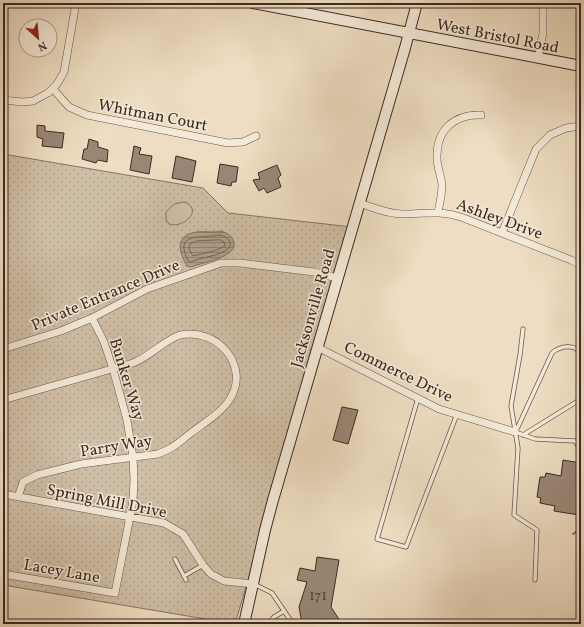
<svg xmlns="http://www.w3.org/2000/svg" width="584" height="627" font-family="Vollkorn,serif">
	<defs>
		<pattern id="grass-dots" width="8" height="8" patternUnits="userSpaceOnUse"><rect width="8" height="8" fill="#d0bfa7"/><path d="M2 2h.1M6 6h.1" fill="none" stroke="#b4a48f" stroke-width="1.8" stroke-linecap="round"/></pattern>
		<pattern id="water-rules" width="6" height="5" patternUnits="userSpaceOnUse"><rect width="6" height="5" fill="#b1a08c"/><path d="M0 2.5h6" fill="none" stroke="#918372"/></pattern>
	</defs>
	<rect width="100%" height="100%" fill="#eeddc2"/>
	<filter id="stains"><feTurbulence type="fractalNoise" baseFrequency=".005" numOctaves="4"/><feColorMatrix values="0 0 0 0 .2 0 0 0 0 .09 0 0 0 0 .02 0 0 0 .5 -.17"/></filter>
	<radialGradient id="worn" r=".72"><stop offset=".6" stop-color="#630" stop-opacity="0"/><stop offset="1" stop-color="#630" stop-opacity=".3"/></radialGradient>
	<path fill="url(#grass-dots)" stroke="#867465" d="M3,154L203,188L228,213L352,227L235,624L3,585Z"/>
	<path fill="#d0bfa7" stroke="#867465" d="M184,202C204,209 184,229 169,224L166,220V212L174,204Z"/>
	<path fill="url(#water-rules)" stroke="#827162" d="M221,231C229,234 235,237 234,247C227,260 203,262 191,267L187,266C179,252 174,236 196,232C204,231 212,233 221,231Z"/>
	<g fill="none" stroke-linecap="round" stroke-linejoin="round">
		<path stroke="#766558" stroke-width="1" d="M220,235C226,237 231,239 230,246C223,257 202,256 191,262H189C172,231 201,239 220,235Z
			M220,240L224,242L225,246L214,251L193,256L189,249L190,244L197,241Z"/>
		<path stroke="#827162" stroke-width="2" d="M573,534L581,528"/>
	</g>
	<path fill="#998776" stroke="#3c2a23" d="M37,125L45,126V131L64,133L62,148L42,146L43,139L37,137Z
		M89,139L98,142V147L108,150L107,162L98,160L96,163L82,159L84,149H87Z
		M134,146L141,148L139,154L152,156L149,174L130,170Z
		M176,156L196,161L192,182L172,178Z
		M220,164L238,167L236,182H232L231,186L217,183Z
		M277,165L281,175L278,178L281,187L267,193L264,188L259,191L253,180L260,179L258,173Z
		M342,407L358,410L348,444L333,440Z
		M563,460L581,463V504L579,515L554,511L555,506L540,503L541,498L537,497L540,477H545L546,473L561,476Z
		M317,557L339,560L331,607L342,624H305L301,618L299,607L307,582L297,580L300,568L315,571Z"/>
	<g fill="none" stroke-linecap="round" stroke-linejoin="round">
		<defs>
			<path id="lane" d="M523,329L520,355L511,406L518,448L514,515L537,530L535,580
				M418,398L377,539L406,547L457,414
				M516,431L552,353C561,345 580,343 581,358
				M515,432L535,439L575,441L581,450
				M523,435L581,399
				M175,559L186,580
				M184,576L203,565
				M254,584L272,593L293,624
				M268,624L274,617L284,611"/>
			<path id="street" d="M538,58L543,33V3
				M53,89L69,107L87,115L228,143L243,142L256,136
				M3,100L23,102L33,101L48,93L57,84L64,72L76,3
				M359,203C372,207 387,214 402,214C425,214 438,210 461,217L571,260L581,265
				M438,212C440,203 442,194 442,185C441,175 437,167 437,158C436,130 454,114 481,115
				M502,233L536,149L550,135L566,128L581,126
				M317,347L439,409L515,432
				M3,349L61,331L92,318L147,289L221,263H240L314,272L337,278
				M3,400L133,363C149,357 166,339 180,335C216,327 251,365 230,399C221,413 204,423 191,433C184,438 177,445 169,449C166,451 162,452 158,454L81,464L37,475L23,482L18,497
				M3,494L164,523L183,534L203,565L211,574L224,581L253,584
				M3,574L115,593L133,501L134,479L133,457L127,420L113,369L104,342L92,318"/>
			<path id="secondary" d="M253,3L581,66
				M244,624L265,530L273,500L405,48L417,3"/>
		</defs>
		<use href="#lane" stroke="#68574b" stroke-width="5"/>
		<use href="#street" stroke="#68574b" stroke-width="8"/>
		<use href="#secondary" stroke="#3c2a23" stroke-width="12"/>
		<use href="#lane" stroke="#f4e9d7" stroke-width="3.5"/>
		<use href="#street" stroke="#f4e9d7" stroke-width="7"/>
		<use href="#secondary" stroke="#f4e9d7" stroke-width="10"/>
	</g>
	<g text-anchor="middle" stroke-width="3" stroke-linejoin="round" paint-order="stroke">
		<g font-size="14" fill="#534138">
			<text x="318" y="600">171</text>
		</g>
		<g font-size="16" fill="#3c2a23" stroke="#f4e9d7">
			<text transform="translate(498 35) rotate(11)" y="6">West Bristol Road</text>
			<text transform="translate(153 114) rotate(11)" y="6">Whitman Court</text>
			<text transform="translate(500 218) rotate(20)" y="6">Ashley Drive</text>
			<text transform="translate(105 294) rotate(-23)" y="6">Private Entrance Drive</text>
			<text transform="translate(312 308) rotate(-74)" y="6">Jacksonville Road</text>
			<text transform="translate(399 371) rotate(26)" y="6">Commerce Drive</text>
			<text transform="translate(128 379) rotate(73)" y="6">Bunker Way</text>
			<text transform="translate(116 445) rotate(-9)" y="6">Parry Way</text>
			<text transform="translate(107 500) rotate(11)" y="6">Spring Mill Drive</text>
			<text transform="translate(62 570) rotate(10)" y="6">Lacey Lane</text>
		</g>
	</g>
	<rect width="584" height="627" fill="none" stroke="#eeddc2" stroke-width="16"/>
	<rect x="4" y="4" width="576" height="619" fill="none" stroke="#3c2a23" stroke-width="2"/>
	<rect x="8" y="8" width="568" height="611" fill="none" stroke="#3c2a23"/>
	<g transform="translate(38 38) rotate(153)"><circle r="19" fill="#f4e9d7" stroke="#aa9d8f"/>
	<path d="M0-3L7 15L0 10L-7 15Z" fill="#8f2418"/>
	<text y="-6" font-size="11" font-weight="bold" text-anchor="middle" fill="#3c2a23">N</text>
	</g>
	<rect width="100%" height="100%" filter="url(#stains)"/>
	<rect width="100%" height="100%" fill="url(#worn)"/>
</svg>
